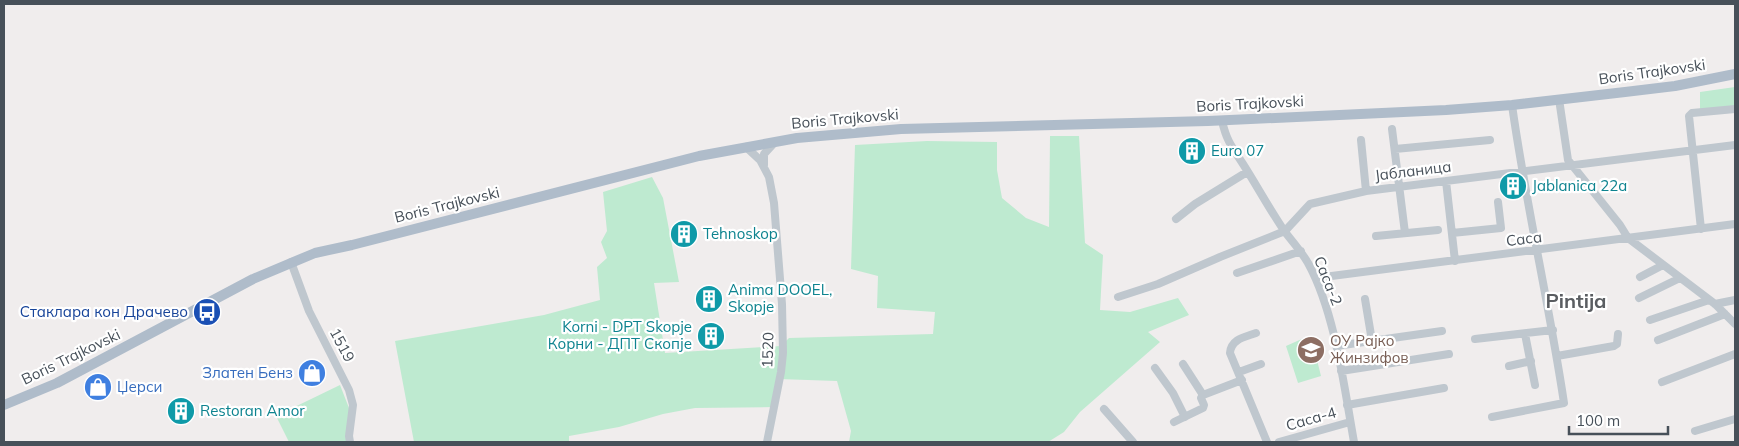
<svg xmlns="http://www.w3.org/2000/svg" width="1739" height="446" font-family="Mulish,sans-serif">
	<rect width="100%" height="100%" fill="#f0eded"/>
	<path fill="#beead0" d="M1735,87V106L1700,111V92Z
		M1050,136H1079L1085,243L1103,255L1100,310L1130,312L1178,298L1189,315L1148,332L1160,342L1080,412L1064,432L1048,442H849L851,431L837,381L778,379L774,407L695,408L663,414L619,427L569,436V442H414L395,341L544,315L600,300L597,267L607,258L601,242L607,231L603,192L652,177L663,198L679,282L654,283L665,353L781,346L789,338L933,334L935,312L877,308L878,276L851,269L855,145L927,141L997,142V170L1002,198L1026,218L1049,227Z
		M1304,338L1312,360H1317L1321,376L1298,383L1286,346Z
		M340,385L349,408L351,442H289L276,416Z"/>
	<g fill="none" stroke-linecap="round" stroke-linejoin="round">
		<path stroke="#bfc7ce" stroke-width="8" d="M1559,99L1568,160L1620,225L1628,238L1715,304L1735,324
			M1222,121C1227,142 1232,147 1243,164C1257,186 1270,210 1285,232C1293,242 1301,251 1308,263C1335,312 1344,386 1354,442
			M1392,129L1405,233
			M1361,140L1366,191
			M746,147L760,160L769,177L774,203L782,304L783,353L781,372L767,442
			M1395,149L1490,140
			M764,165V154L775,142
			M1446,181L1455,261
			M1176,219L1195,204L1247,172
			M1701,229L1689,116L1692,113L1735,109
			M1452,233L1501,228L1498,202
			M1376,236L1438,230
			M291,262L309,311L349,390L353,405L349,436L350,442
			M1237,273L1301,251
			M1640,277L1663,265
			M1316,278L1735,224
			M1118,297L1158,284L1220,257L1285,231L1310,204L1366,191L1735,145
			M1639,298L1680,278
			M1365,299L1372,341
			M1715,304L1735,300
			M1650,320L1709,300
			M1256,333C1245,337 1231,339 1230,353L1267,442
			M1525,334L1535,385
			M1475,339L1553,330
			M1658,340L1725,314
			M1336,346L1442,331
			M1557,356L1614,346L1617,344L1618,334
			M1183,364L1203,395
			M1509,366L1531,361
			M1155,368L1173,393L1185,417
			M1341,371L1449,354
			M1239,372L1261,364
			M1662,382L1735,354
			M1347,405L1444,388
			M1104,409L1133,442
			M1492,417L1564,403C1549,303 1526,205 1512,105
			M1174,422L1203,408L1204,405L1201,398L1203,395L1242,380
			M1695,431L1735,419
			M1279,442L1350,422"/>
		<path stroke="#afbcca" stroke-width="10" d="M4,405L57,383L253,279L315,253L352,245L699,156L797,138L901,129L1208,121L1446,110L1512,105L1625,92L1675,86L1735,74"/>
	</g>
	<defs>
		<symbol id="building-disc" viewBox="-11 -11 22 22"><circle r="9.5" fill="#0f9aa8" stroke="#fff"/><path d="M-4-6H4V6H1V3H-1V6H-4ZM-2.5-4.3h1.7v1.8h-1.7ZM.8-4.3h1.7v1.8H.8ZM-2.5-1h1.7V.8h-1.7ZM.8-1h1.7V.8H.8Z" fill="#fff"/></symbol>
		<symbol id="bus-disc" viewBox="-11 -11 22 22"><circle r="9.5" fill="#1a4fb4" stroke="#fff"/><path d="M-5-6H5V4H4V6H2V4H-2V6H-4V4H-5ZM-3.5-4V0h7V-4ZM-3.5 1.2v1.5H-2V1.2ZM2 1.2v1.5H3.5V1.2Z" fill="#fff"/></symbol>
		<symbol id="school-disc" viewBox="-11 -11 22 22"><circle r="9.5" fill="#8d6e63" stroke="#fff"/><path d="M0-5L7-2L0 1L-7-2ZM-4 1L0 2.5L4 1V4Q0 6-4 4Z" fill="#fff"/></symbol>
		<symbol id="shop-disc" viewBox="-11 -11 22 22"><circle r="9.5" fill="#3f7fe0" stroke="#fff"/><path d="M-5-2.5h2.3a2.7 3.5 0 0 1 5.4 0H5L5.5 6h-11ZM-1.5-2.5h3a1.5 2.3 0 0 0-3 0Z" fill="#fff"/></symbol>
	</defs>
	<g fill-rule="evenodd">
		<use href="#building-disc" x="1176" y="135" width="32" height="32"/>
		<use href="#building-disc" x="1497" y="170" width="32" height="32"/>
		<use href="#building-disc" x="668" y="218" width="32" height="32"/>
		<use href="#building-disc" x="693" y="283" width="32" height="32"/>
		<use href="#bus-disc" x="191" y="296" width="32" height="32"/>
		<use href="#building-disc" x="695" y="320" width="32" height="32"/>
		<use href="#school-disc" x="1295" y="334" width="32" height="32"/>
		<use href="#shop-disc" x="296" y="357" width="32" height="32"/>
		<use href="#shop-disc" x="82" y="371" width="32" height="32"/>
		<use href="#building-disc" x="165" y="395" width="32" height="32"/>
	</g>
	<g text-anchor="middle" stroke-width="4.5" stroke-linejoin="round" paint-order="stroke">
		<g font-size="15" fill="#475059" stroke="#fff">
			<text transform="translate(1652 72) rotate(-8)" y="5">Boris Trajkovski</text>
			<text transform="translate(1250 104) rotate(-3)" y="5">Boris Trajkovski</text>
			<text transform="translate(845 119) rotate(-5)" y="5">Boris Trajkovski</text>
			<text transform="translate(1413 171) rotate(-7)" y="5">Јабланица</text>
			<text transform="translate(447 205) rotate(-14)" y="5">Boris Trajkovski</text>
			<text transform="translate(1524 239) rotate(-7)" y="5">Саса</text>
			<text transform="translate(1328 281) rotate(68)" y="5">Саса-2</text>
			<text transform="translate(342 345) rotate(62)" y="5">1519</text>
			<text transform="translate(768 350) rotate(-88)" y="5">1520</text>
			<text transform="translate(71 357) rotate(-26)" y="5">Boris Trajkovski</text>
			<text transform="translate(1311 419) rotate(-16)" y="5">Саса-4</text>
		</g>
		<g font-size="15" fill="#0d838f" stroke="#fff" text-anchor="start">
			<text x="1211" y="156">Euro 07</text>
			<text x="1532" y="191">Jablanica 22a</text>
			<text x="703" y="239">Tehnoskop</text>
			<text x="728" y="295">Anima DOOEL,<tspan x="728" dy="17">Skopje</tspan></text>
			<text x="692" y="332" text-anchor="end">Korni - DPT Skopje<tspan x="692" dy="17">Корни - ДПТ Скопје</tspan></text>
			<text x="200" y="416">Restoran Amor</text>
		</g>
		<g font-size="15" fill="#164399" stroke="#fff" text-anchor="end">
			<text x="188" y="317">Стаклара кон Драчево</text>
		</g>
		<g font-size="15" fill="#785e54" stroke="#fff" text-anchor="start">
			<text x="1330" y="346">ОУ Рајко<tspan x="1330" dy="17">Жинзифов</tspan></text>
		</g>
		<g font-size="15" fill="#366cbe" stroke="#fff" text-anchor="end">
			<text x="293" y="378">Златен Бенз</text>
			<text x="117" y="392" text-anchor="start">Џерси</text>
		</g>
		<g font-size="20" font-weight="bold" fill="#5a5d61" stroke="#fff">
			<text x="1576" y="308">Pintija</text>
		</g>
	</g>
	<rect width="1739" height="446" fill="none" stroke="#475059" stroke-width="10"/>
	<path d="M1569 426v8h99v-8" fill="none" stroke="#475059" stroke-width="2.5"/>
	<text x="1576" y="426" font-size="15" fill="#475059" stroke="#ffffff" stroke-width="4" paint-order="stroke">100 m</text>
</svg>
